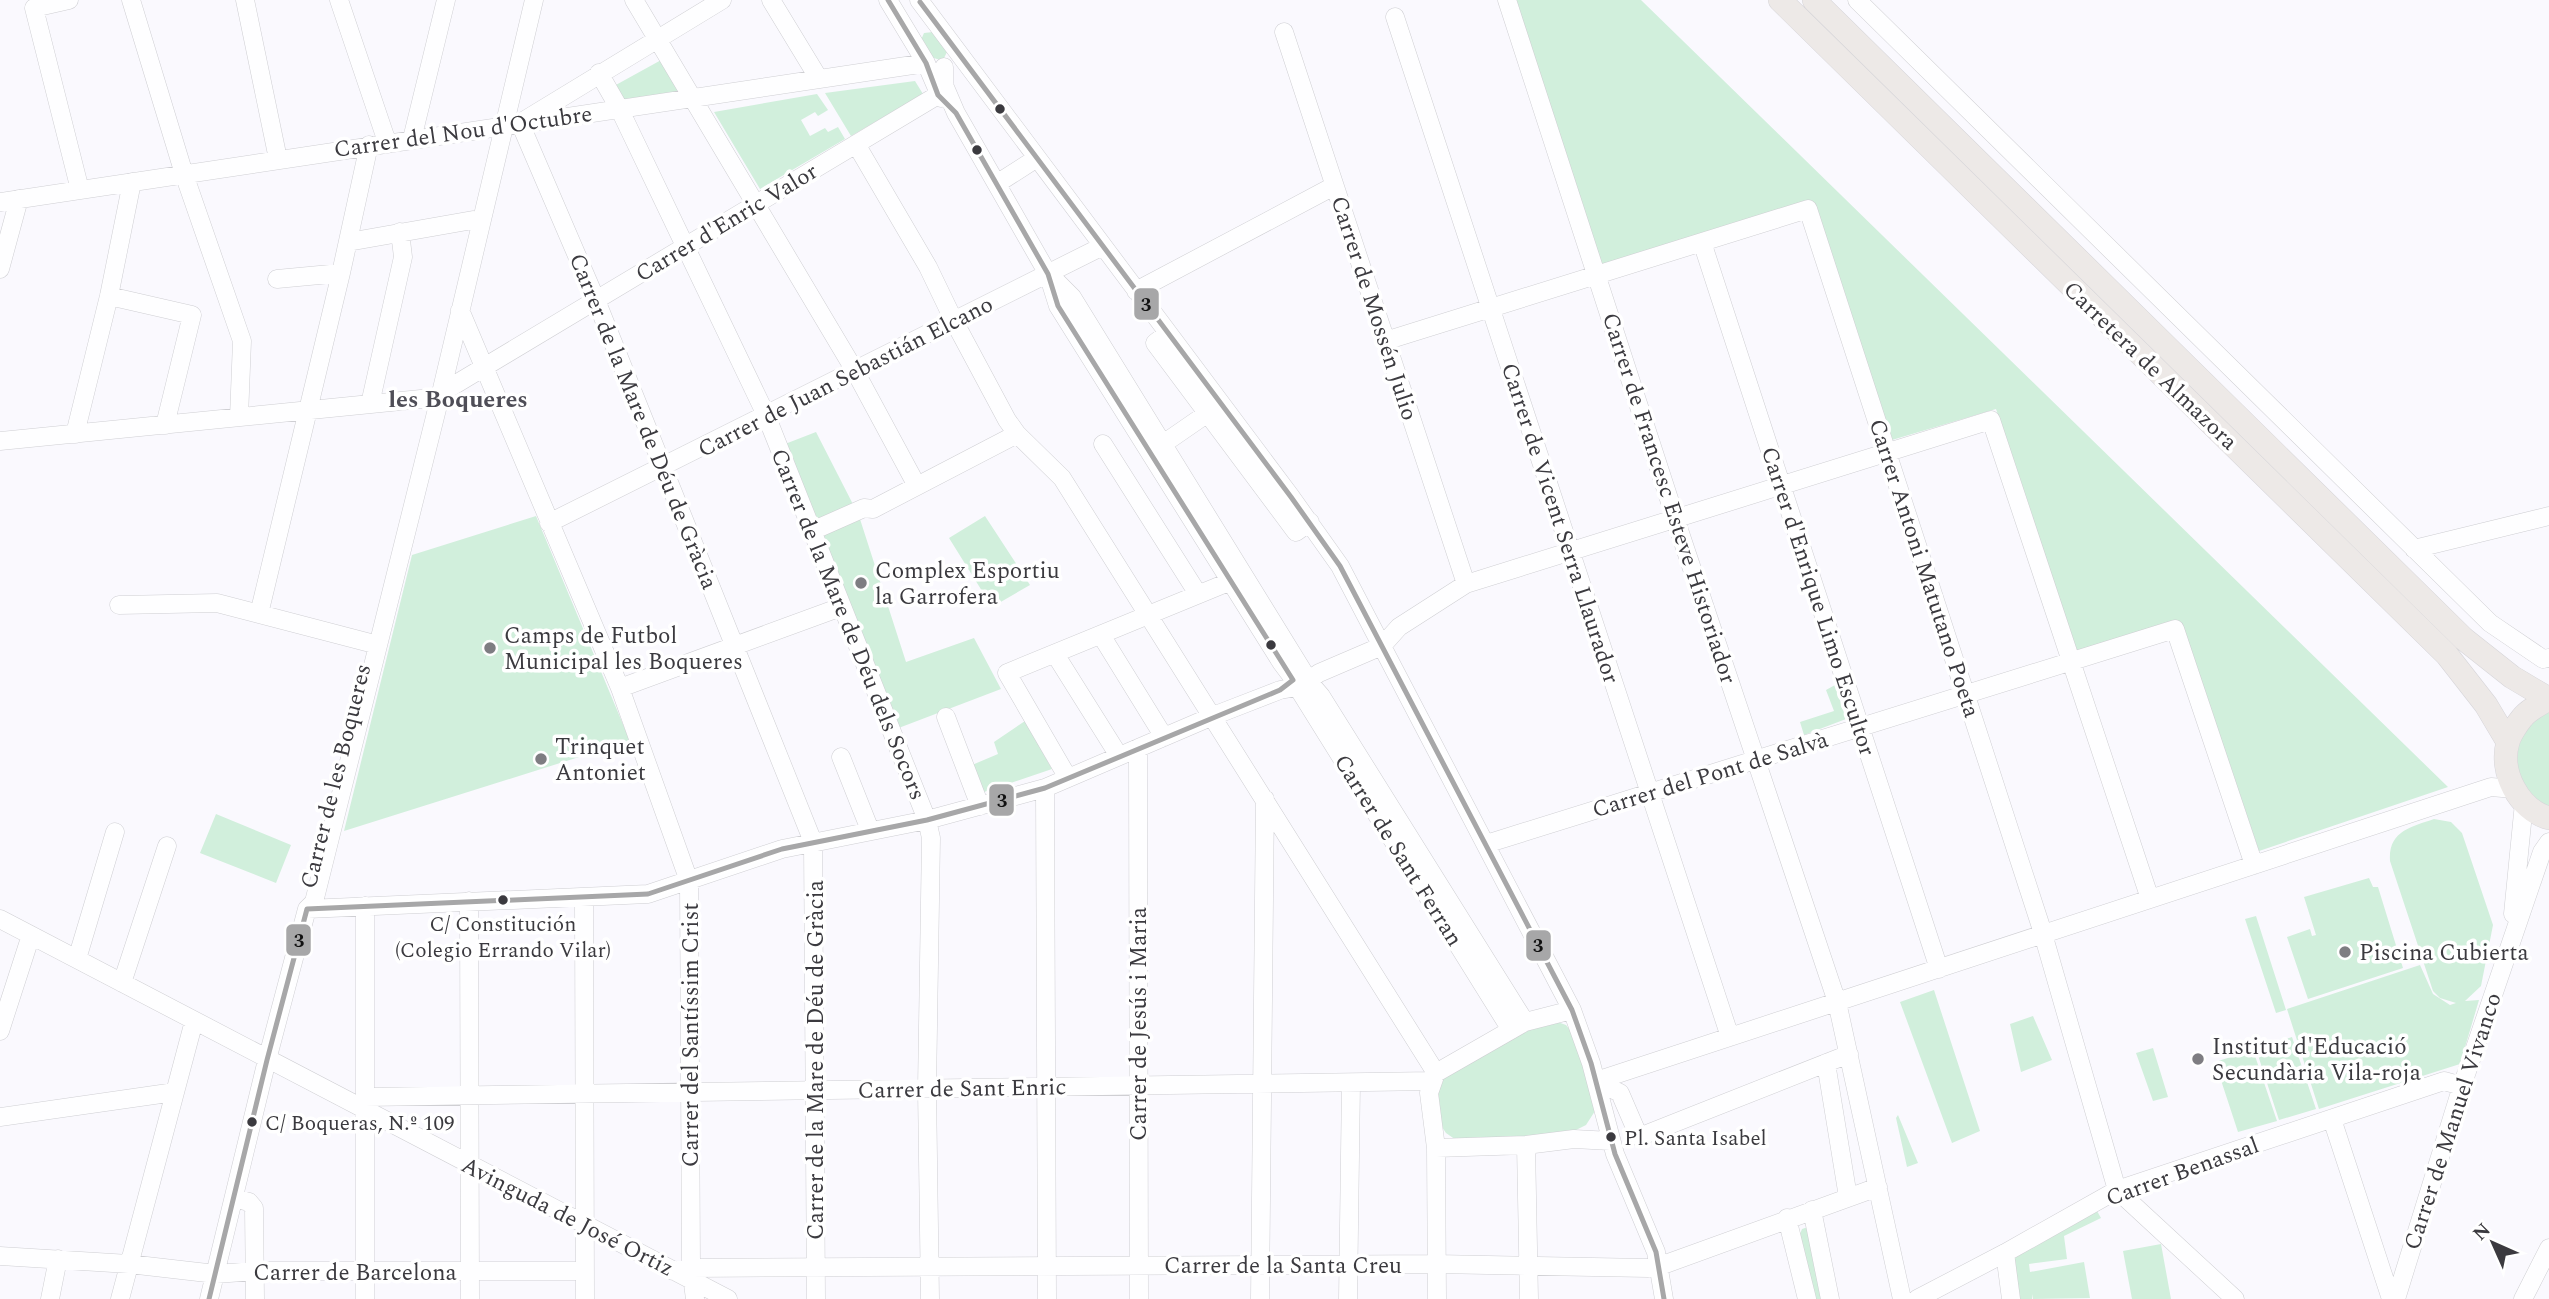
<svg xmlns="http://www.w3.org/2000/svg" width="2549" height="1299" font-family="Spectral,serif">
	<rect width="100%" height="100%" fill="#faf9fe"/>
	<path fill="#d1efdc" d="M1516,0H1641L2448,787L2259,851L2180,621L2077,654L1996,409L1892,440L1813,202L1601,265Z
		M933,32L947,52L944,58L940,60L931,57L921,40L924,33Z
		M663,59L684,95L624,102L614,86Z
		M915,81L923,94L851,136L825,93Z
		M817,94L828,110L818,116L815,112L801,120L810,136L825,128L828,132L838,127L845,139L760,189L714,112Z
		M816,432L859,516L906,662L974,638L1001,689L896,729L785,444Z
		M536,516L630,741L344,831L412,555Z
		M985,516L1030,585L992,607L949,538Z
		M1835,685L1846,719L1804,735L1800,722L1834,711L1826,690Z
		M2549,710V808L2538,802L2519,782L2515,755L2527,726Z
		M1025,721L1052,769L984,792L972,765L998,754L994,742Z
		M216,814L291,845L276,883L200,853Z
		M2434,819L2451,822L2462,833L2493,925L2481,986L2465,1001L2479,1000L2460,1064L2319,1109L2287,1009L2420,965L2433,994L2450,1005L2456,1003L2440,998L2433,991L2390,861C2388,831 2411,827 2434,819Z
		M2369,878L2373,887H2378L2403,968L2308,999L2287,937L2310,929L2312,936L2316,935L2304,897Z
		M2256,916L2286,1010L2276,1013L2245,919Z
		M1934,990L1980,1131L1952,1143L1900,1002Z
		M2033,1016L2052,1060L2021,1072L2010,1024Z
		M1552,1020L1566,1025L1574,1035L1594,1096L1595,1111L1586,1125L1564,1136L1459,1142L1446,1133L1440,1124L1437,1087L1444,1077L1529,1025Z
		M2292,1037L2316,1109L2279,1120L2256,1049Z
		M2153,1048L2168,1097L2153,1101L2136,1053Z
		M2253,1050L2277,1121L2238,1132L2215,1062Z
		M1898,1115L1918,1163L1907,1167L1896,1118Z
		M2097,1211L2101,1218L2064,1236L2067,1259L2029,1264L2030,1272L2084,1262L2090,1298L2033,1299L2032,1294V1299H2020L2014,1256Z
		M1808,1227L1825,1299H1816L1800,1234L1802,1229Z
		M2161,1244L2171,1299H2132L2123,1251Z"/>
	<g fill="none" stroke-linecap="round" stroke-linejoin="round">
		<defs>
			<path id="minor" d="M69,0L34,8L80,190
				M131,0L184,174L242,341L239,417
				M245,0L278,159
				M339,0L387,142
				M634,0L855,371L917,486
				M722,0L520,123L596,300L813,842L816,1299
				M771,0L819,79
				M888,0L926,63L941,98
				M919,0L1291,497L1340,566L1572,1010L1591,1063L1615,1154L1656,1252L1664,1299
				M1507,0L1682,539L1837,1002L1902,1299
				M1857,0L2490,623L2543,659L2549,658
				M1395,17L1730,1037
				M1284,32L1466,584
				M944,67V85L956,113L1048,274L1058,306L1281,662L1293,678
				M599,73L619,108L766,415L927,820L931,838L927,1089L930,1299
				M412,139L446,0
				M856,144L928,267L954,321L1007,420L1017,434L1062,478L1436,1073
				M998,183L1037,158
				M0,202L926,63
				M348,242L473,220
				M1702,242L1939,969
				M0,269L19,199
				M1051,276L1072,297L1304,673
				M277,279L341,273
				M1136,291L1334,186
				M109,296L192,315L165,425
				M460,310L620,688L689,881L691,1268L695,1299
				M1168,333L1155,343L1296,532L1310,522
				M1385,341L1808,209L2041,927L2117,1190L2235,1299
				M441,393L938,95
				M370,404L403,257L400,232
				M75,434L109,296L132,182
				M0,441L431,398
				M1103,444L1198,594
				M1163,444L1218,406
				M549,523L1103,246
				M812,531L864,508L873,509L1017,434
				M2414,549L2549,516
				M119,605L217,603L378,645
				M259,614L341,273L369,145
				M1101,635L1164,737
				M1055,654L1119,756
				M1303,673L1307,675L1309,682L1321,696L1525,1022
				M1309,680L1319,673L1382,646L1399,627L1466,584L1991,420L2150,899
				M620,688L841,607
				M1298,688L1511,1030
				M946,717L980,806
				M1138,748L1139,1299
				M841,757L870,830
				M1068,778L1007,673L1241,577
				M1045,788L1047,1299
				M1486,844L2175,629L2254,865
				M584,898L585,1299
				M469,901L470,1299
				M307,909L648,894L782,849L927,820L1045,788L1213,716L1280,690L1297,687
				M2513,914L2524,803
				M0,919L728,1299
				M77,959L115,832
				M122,983L167,846
				M1572,1010L1525,1022L1436,1073L1429,1093L1436,1148L1526,1145L1574,1139L1611,1141
				M0,1031L31,935
				M1826,1063L1848,1197
				M1596,1081L2491,787L2514,789
				M1596,1081L1620,1093L1639,1137L1849,1054
				M365,1097L1432,1081
				M0,1117L175,1092
				M2332,1119L2391,1299
				M1526,1145L1529,1299
				M1436,1148L1437,1299
				M234,1198L249,1202L254,1208L255,1299
				M1812,1210L1830,1299
				M1787,1218L1807,1299
				M2005,1253L2011,1299
				M0,1256L129,1264L216,1274L255,1271H585
				M673,1271L691,1268L1436,1264L1648,1268L1660,1266L1878,1187
				M50,1299L58,1259
				M120,1299L194,1021
				M209,1299L267,1060L307,909L314,902L441,393L534,0
				M365,1299V906
				M1260,1299L1265,799
				M1348,1299L1351,1083
				M1917,1299L2005,1253L2117,1190L2444,1081L2462,1086
				M2396,1299L2462,1086L2542,852L2549,842
				M2523,1299L2549,1248"/>
			<path id="major" d="M1780,0L2447,655L2486,705L2508,742
				M1814,0L2464,639L2512,677L2549,699
				M2549,699C2540,704 2528,710 2522,718C2517,724 2510,735 2508,742C2499,772 2519,810 2549,818"/>
		</defs>
		<use href="#minor" stroke="#cfcfd3" stroke-width="19"/>
		<use href="#major" stroke="#d6d5d9" stroke-width="24"/>
		<use href="#minor" stroke="#fefeff" stroke-width="18"/>
		<use href="#major" stroke="#ede9e7" stroke-width="23"/>
		<defs>
			<path id="bus-1" d="M920,2L1291,497L1340,566L1572,1010L1591,1063L1615,1154L1656,1252L1664,1299
				M209,1299L267,1060L307,909L648,894L782,849L927,820L1045,788L1280,690L1293,680L1058,306L1048,274L956,113L938,95L926,63L888,0"/>
		</defs>
		<use href="#bus-1" stroke="#fff" stroke-width="10"/>
		<use href="#bus-1" stroke="#a7a7a8" stroke-width="5"/>
	</g>
	<g fill="#3b3a3f" stroke="#fff" stroke-width="2.5">
		<circle cx="1000" cy="109" r="6"/>
		<circle cx="977" cy="150" r="6"/>
		<circle cx="1271" cy="645" r="6"/>
		<circle cx="503" cy="900" r="6"/>
		<circle cx="252" cy="1122" r="6"/>
		<circle cx="1611" cy="1137" r="6"/>
	</g>
	<g fill="#7e7d82" stroke="#fff" stroke-width="2.5">
		<circle cx="861" cy="583" r="7"/>
		<circle cx="490" cy="648" r="7"/>
		<circle cx="541" cy="759" r="7"/>
		<circle cx="2345" cy="952" r="7"/>
		<circle cx="2198" cy="1059" r="7"/>
	</g>
	<g text-anchor="middle" stroke-width="7" stroke-linejoin="round" paint-order="stroke">
		<g font-size="21" fill="#3b3a3f" stroke="#fff" text-anchor="start">
			<text x="503" y="931" text-anchor="middle">C/ Constitución<tspan x="503" dy="26">(Colegio Errando Vilar)</tspan></text>
			<text x="265" y="1130">C/ Boqueras, N.º 109</text>
			<text x="1624" y="1145">Pl. Santa Isabel</text>
		</g>
		<g font-size="23" fill="#3b3a3f" stroke="#fff">
			<text transform="translate(463 131) rotate(-8)" y="8">Carrer del Nou d'Octubre</text>
			<text transform="translate(726 222) rotate(-31)" y="8">Carrer d'Enric Valor</text>
			<text transform="translate(1375 308) rotate(72)" y="8">Carrer de Mossén Julio</text>
			<text transform="translate(2151 365) rotate(44)" y="8">Carretera de Almazora</text>
			<text transform="translate(845 376) rotate(-27)" y="8">Carrer de Juan Sebastián Elcano</text>
			<text transform="translate(644 421) rotate(68)" y="8">Carrer de la Mare de Déu de Gràcia</text>
			<text transform="translate(1670 498) rotate(72)" y="8">Carrer de Francesc Esteve Historiador</text>
			<text transform="translate(1561 523) rotate(72)" y="8">Carrer de Vicent Serra Llaurador</text>
			<text transform="translate(1925 568) rotate(72)" y="8">Carrer Antoni Matutano Poeta</text>
			<text transform="translate(1819 601) rotate(72)" y="8">Carrer d'Enrique Limo Escultor</text>
			<text transform="translate(849 624) rotate(68)" y="8">Carrer de la Mare de Déu dels Socors</text>
			<text transform="translate(1710 774) rotate(-17)" y="8">Carrer del Pont de Salvà</text>
			<text transform="translate(335 776) rotate(-76)" y="8">Carrer de les Boqueres</text>
			<text transform="translate(1399 850) rotate(58)" y="8">Carrer de Sant Ferran</text>
			<text transform="translate(1138 1024) rotate(-90)" y="8">Carrer de Jesús i Maria</text>
			<text transform="translate(690 1035) rotate(-90)" y="8">Carrer del Santíssim Crist</text>
			<text transform="translate(815 1060) rotate(-90)" y="8">Carrer de la Mare de Déu de Gràcia</text>
			<text transform="translate(962 1088) rotate(-1)" y="8">Carrer de Sant Enric</text>
			<text transform="translate(2452 1121) rotate(-72)" y="8">Carrer de Manuel Vivanco</text>
			<text transform="translate(2182 1171) rotate(-20)" y="8">Carrer Benassal</text>
			<text transform="translate(568 1216) rotate(27)" y="8">Avinguda de José Ortiz</text>
			<text x="1283" y="1273">Carrer de la Santa Creu</text>
			<text x="355" y="1280">Carrer de Barcelona</text>
		</g>
		<g font-size="23" fill="#3b3a3f" stroke="#fff" text-anchor="start">
			<text x="875" y="578">Complex Esportiu<tspan x="875" dy="26">la Garrofera</tspan></text>
			<text x="504" y="643">Camps de Futbol<tspan x="504" dy="26">Municipal les Boqueres</tspan></text>
			<text x="555" y="754">Trinquet<tspan x="555" dy="26">Antoniet</tspan></text>
			<text x="2359" y="960">Piscina Cubierta</text>
			<text x="2212" y="1054">Institut d'Educació<tspan x="2212" dy="26">Secundària Vila-roja</tspan></text>
		</g>
		<g font-size="24" font-weight="bold" fill="#4f4e57" stroke="#fff">
			<text x="458" y="407">les Boqueres</text>
		</g>
	</g>
	<g stroke="#fff" stroke-width="2.5">
		<rect x="1133" y="287" width="27" height="34" rx="7" fill="#a7a7a8"/>
		<rect x="988" y="783" width="27" height="34" rx="7" fill="#a7a7a8"/>
		<rect x="285" y="923" width="27" height="34" rx="7" fill="#a7a7a8"/>
		<rect x="1525" y="929" width="27" height="33" rx="7" fill="#a7a7a8"/>
	</g>
	<g font-size="19" text-anchor="middle" font-weight="bold" fill="#111">
		<text x="1146" y="311">3</text>
		<text x="1002" y="807">3</text>
		<text x="299" y="947">3</text>
		<text x="1538" y="952">3</text>
	</g>
	<g transform="translate(2493 1243) rotate(315)" stroke="#ffffff" stroke-width="5" paint-order="stroke">
	<path d="M0-5L12 26L0 18L-12 26Z" fill="#3b3a3f"/>
	<text y="-10" font-size="19" font-weight="bold" text-anchor="middle" fill="#3b3a3f">N</text>
	</g>
</svg>
